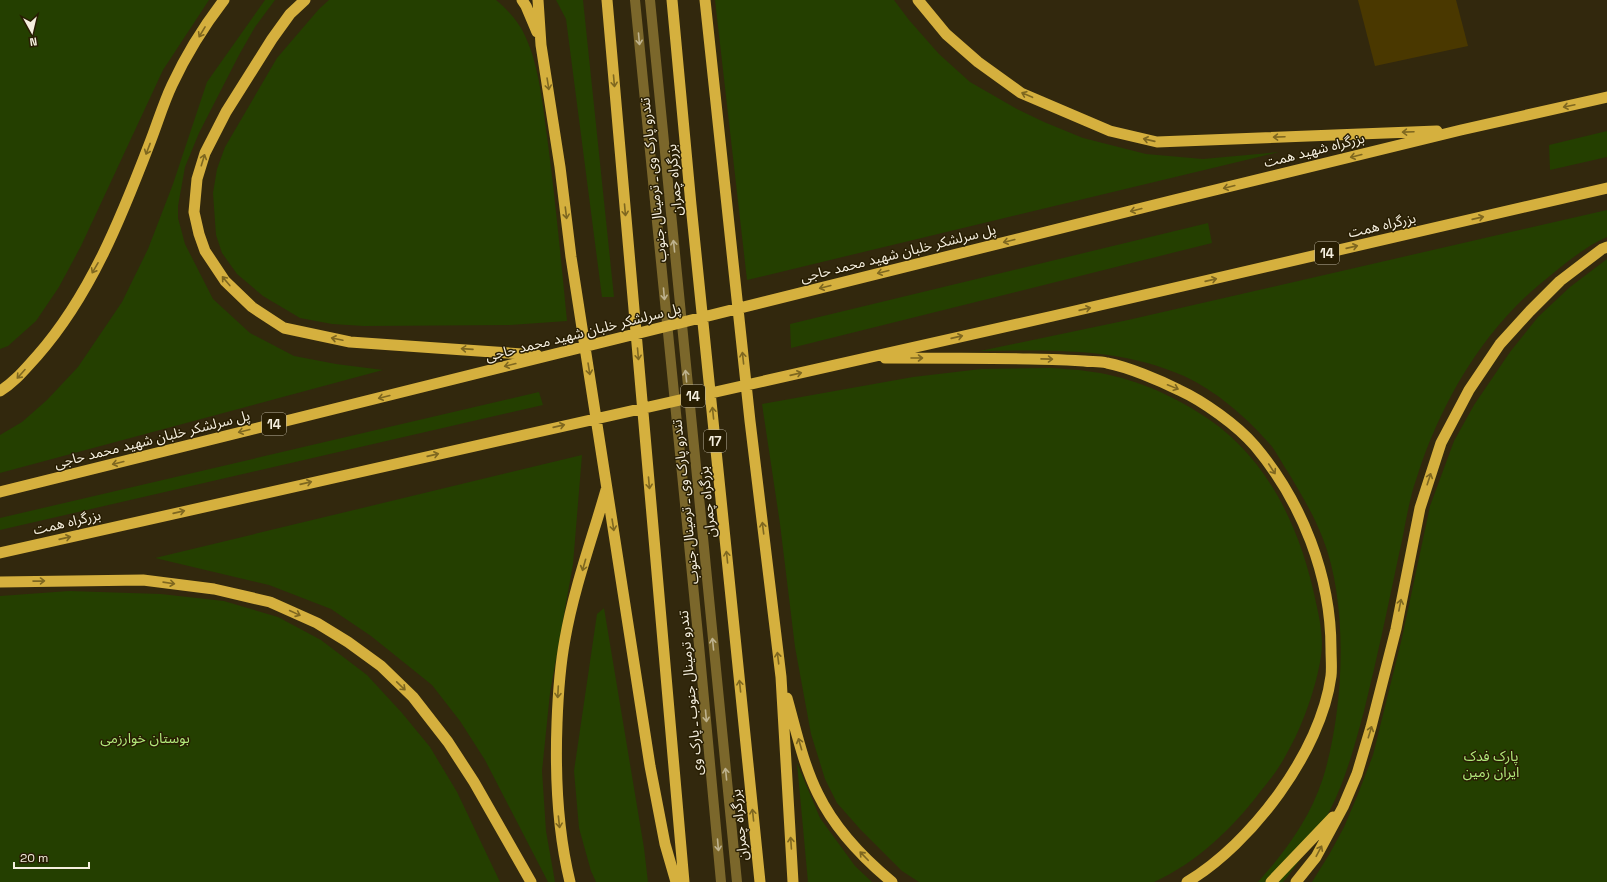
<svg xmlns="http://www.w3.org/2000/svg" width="1607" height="882" font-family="'Space Grotesk','Noto Sans Arabic',sans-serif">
	<rect width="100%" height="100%" fill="#32280d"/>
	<path fill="#243f00" d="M0,0H209L163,70L81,246L59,287L36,321L8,346L0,349Z
		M265,0H275L255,27L239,55L199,133L185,167L178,206V218L185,244L213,299L250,333L294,356L336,364L383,370L0,473V435L22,422L47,400L78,367L122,302L148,249L173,184L207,82Z
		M329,0H496C508,10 520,23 526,38C539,66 543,106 547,136C555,197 561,259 567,321L510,325L364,326L332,324L300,318L263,296L237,274L222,253L216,235L213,193L217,169L225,147L277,58L319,9Z
		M556,0H583L614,297H602L566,19Z
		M715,0H894L909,20L939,54L970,82L1017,109L1044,122L1083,138L1146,154L1203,159L1279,152L747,280Z
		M1607,131V157L1550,170L1549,145Z
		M1607,210V237C1582,248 1561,267 1540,284C1481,333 1440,405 1417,477C1408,502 1405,529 1399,554C1388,606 1377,659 1364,711C1355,744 1346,779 1330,810C1317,836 1301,860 1283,882H1258C1286,851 1310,818 1323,778C1344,710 1349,605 1323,539C1314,515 1301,494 1288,472C1281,462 1276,450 1268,442C1245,416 1216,391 1184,376C1119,347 1049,350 980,351L1128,320Z
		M1208,223L1212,243L791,348L790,324Z
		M1607,259V882H1312L1330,853L1344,827L1358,794L1373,755L1402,638L1430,506L1454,441L1474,405L1510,352L1538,317L1570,287Z
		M1050,368C1062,369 1074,369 1086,371C1124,375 1164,391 1196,411C1264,451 1299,523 1315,598C1319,616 1324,637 1321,656C1317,685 1302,728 1287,753C1280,767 1270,780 1260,792C1232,829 1196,863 1154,882H919L902,871L860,829L837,803L825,779L811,734L795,647L780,524L762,404L913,377L981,369Z
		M539,392L543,405L0,530V518Z
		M582,455L573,564L550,693L542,771L546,831L555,882H548L485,760L460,721L432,685L371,636L331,609L269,585L155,558Z
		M69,591L161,594L224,601L278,617L321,640L367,675L402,713L430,747L457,792L500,882H0V596Z
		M604,608L644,848L648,882H596L591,871L579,828L574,771L597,614Z
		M797,763L820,818L855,866L872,882H808Z"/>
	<path fill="#4a3800" d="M1358,0H1456L1468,46L1375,66Z"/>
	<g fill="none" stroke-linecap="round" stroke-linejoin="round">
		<path stroke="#7b672b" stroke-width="10" d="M635,0L699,645L721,882
			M650,0L737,882"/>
		<path stroke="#d5b03e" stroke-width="11" d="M305,0L290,14L272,39L226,112L205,153L197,179L194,212L199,234L205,251L225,281L252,307L284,328L350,342L537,355
			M522,0L526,6L537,32
			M538,0L541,45L560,167L571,257L650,766L665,844L676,882
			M607,0L684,882
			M672,0L691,205L760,882
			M705,0L750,421L781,677L793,882
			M918,0L946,34L978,62L1021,93L1110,131L1157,142L1437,131
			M885,358C933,358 982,358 1030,359C1048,359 1066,360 1084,361C1091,362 1099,361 1107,363C1128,367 1159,380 1179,390C1203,401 1237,425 1255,446C1302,502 1331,576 1331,649C1331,658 1332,668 1331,676C1321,752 1251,844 1187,882
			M0,391C15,382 25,369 37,356C90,296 121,218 149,145C157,125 163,104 172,85C186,55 204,26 224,0
			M0,492L1174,200L1461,130L1607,97
			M0,553L1053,316L1607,188
			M0,582L143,580L214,589L270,602L317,623L348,642L381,666L413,697L448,742L474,782L531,882
			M787,698C796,730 803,764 818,794C835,829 863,858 892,882
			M570,882C557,829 555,777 557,723C558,695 560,666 565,639C574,588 592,539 606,490
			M1271,882L1333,817
			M1296,882L1316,857L1343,807L1357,774L1371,727L1396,629L1420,508L1441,443L1469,390L1500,344L1530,311L1560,281L1602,249L1607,247"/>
	</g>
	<defs><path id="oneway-shaft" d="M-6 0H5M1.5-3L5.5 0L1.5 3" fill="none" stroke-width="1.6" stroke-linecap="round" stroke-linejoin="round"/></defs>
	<g stroke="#7e6720">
		<use href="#oneway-shaft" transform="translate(202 32) rotate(121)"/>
		<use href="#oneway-shaft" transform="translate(614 81) rotate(85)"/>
		<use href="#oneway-shaft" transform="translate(548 84) rotate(81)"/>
		<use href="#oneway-shaft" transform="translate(1027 95) rotate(-157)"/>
		<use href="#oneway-shaft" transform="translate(1569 106) rotate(168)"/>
		<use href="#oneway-shaft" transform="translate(1408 132) rotate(178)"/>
		<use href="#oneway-shaft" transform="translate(1279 137) rotate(178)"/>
		<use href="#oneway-shaft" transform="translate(1149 140) rotate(-167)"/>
		<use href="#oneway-shaft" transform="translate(148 149) rotate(111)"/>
		<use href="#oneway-shaft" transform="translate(1356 156) rotate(166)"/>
		<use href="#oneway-shaft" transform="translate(203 160) rotate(-73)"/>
		<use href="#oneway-shaft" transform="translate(1229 187) rotate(166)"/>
		<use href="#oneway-shaft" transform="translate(625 210) rotate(85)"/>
		<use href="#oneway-shaft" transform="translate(1136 210) rotate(166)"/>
		<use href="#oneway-shaft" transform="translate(566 213) rotate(83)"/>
		<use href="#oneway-shaft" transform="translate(1478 218) rotate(-13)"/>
		<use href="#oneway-shaft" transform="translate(1009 241) rotate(166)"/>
		<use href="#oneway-shaft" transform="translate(1352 247) rotate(-13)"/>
		<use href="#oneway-shaft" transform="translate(95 268) rotate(120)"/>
		<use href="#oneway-shaft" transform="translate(883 272) rotate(166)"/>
		<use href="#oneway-shaft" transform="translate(1211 280) rotate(-13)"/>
		<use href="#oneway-shaft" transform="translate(226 281) rotate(-130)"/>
		<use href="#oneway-shaft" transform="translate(825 287) rotate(166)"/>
		<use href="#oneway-shaft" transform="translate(1085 309) rotate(-13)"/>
		<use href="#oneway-shaft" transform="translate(957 337) rotate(-13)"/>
		<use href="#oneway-shaft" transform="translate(337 339) rotate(-168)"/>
		<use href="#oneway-shaft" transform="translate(467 349) rotate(-176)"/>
		<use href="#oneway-shaft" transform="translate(638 354) rotate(85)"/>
		<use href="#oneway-shaft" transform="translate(743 358) rotate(-96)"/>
		<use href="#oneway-shaft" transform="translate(917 358)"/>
		<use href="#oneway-shaft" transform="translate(1047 359) rotate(1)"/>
		<use href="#oneway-shaft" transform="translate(510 365) rotate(166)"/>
		<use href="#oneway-shaft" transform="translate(589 369) rotate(81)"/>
		<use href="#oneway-shaft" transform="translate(21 374) rotate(132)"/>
		<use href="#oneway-shaft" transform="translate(796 374) rotate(-13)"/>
		<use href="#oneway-shaft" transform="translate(1173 387) rotate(22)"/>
		<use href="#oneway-shaft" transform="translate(384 397) rotate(166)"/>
		<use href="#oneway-shaft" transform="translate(713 413) rotate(-96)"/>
		<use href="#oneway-shaft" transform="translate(559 426) rotate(-13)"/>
		<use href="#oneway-shaft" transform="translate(244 431) rotate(166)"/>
		<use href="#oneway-shaft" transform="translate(433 455) rotate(-13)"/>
		<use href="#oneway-shaft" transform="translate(118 463) rotate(166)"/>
		<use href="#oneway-shaft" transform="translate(1272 469) rotate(57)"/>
		<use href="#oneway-shaft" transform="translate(1429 479) rotate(-72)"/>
		<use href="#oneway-shaft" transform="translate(306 483) rotate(-13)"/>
		<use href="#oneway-shaft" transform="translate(649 483) rotate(85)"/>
		<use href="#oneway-shaft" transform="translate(179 512) rotate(-13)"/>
		<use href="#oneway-shaft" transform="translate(613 525) rotate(81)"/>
		<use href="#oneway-shaft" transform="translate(763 528) rotate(-97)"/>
		<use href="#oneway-shaft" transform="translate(65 538) rotate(-13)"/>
		<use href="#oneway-shaft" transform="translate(727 557) rotate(-96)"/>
		<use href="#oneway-shaft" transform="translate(584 565) rotate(106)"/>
		<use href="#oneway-shaft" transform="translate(39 581) rotate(-1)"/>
		<use href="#oneway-shaft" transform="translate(169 583) rotate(8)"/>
		<use href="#oneway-shaft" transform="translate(1400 605) rotate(-79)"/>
		<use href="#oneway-shaft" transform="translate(295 613) rotate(25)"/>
		<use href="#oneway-shaft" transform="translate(778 658) rotate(-97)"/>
		<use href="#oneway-shaft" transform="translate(401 686) rotate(44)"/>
		<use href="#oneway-shaft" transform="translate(740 686) rotate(-96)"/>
		<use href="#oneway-shaft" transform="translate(558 692) rotate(93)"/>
		<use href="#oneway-shaft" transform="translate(1370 732) rotate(-73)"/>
		<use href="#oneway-shaft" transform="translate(800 744) rotate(-106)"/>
		<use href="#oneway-shaft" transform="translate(753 815) rotate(-96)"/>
		<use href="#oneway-shaft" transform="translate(559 822) rotate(84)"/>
		<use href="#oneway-shaft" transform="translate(791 843) rotate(-94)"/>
		<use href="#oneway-shaft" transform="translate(1319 851) rotate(-62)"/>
		<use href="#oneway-shaft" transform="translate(864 856) rotate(-134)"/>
	</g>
	<g stroke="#beb28e">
		<use href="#oneway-shaft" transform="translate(639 39) rotate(85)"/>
		<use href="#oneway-shaft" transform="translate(674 246) rotate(-96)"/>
		<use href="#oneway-shaft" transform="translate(664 294) rotate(85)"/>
		<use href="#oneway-shaft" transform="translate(686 376) rotate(-96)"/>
		<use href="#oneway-shaft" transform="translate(713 644) rotate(-96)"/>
		<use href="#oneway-shaft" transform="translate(706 716) rotate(85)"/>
		<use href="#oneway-shaft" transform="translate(726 774) rotate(-96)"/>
		<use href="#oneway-shaft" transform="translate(718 845) rotate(85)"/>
	</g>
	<g text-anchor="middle" stroke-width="3" stroke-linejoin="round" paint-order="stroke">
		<g fill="#281e03" stroke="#b8b09d" stroke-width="1">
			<rect x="1315" y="242" width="24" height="22" rx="3"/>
			<rect x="681" y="385" width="24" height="22" rx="3"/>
			<rect x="262" y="413" width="24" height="22" rx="3"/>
			<rect x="704" y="430" width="22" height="22" rx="3"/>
		</g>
		<g font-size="13" font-weight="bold" fill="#f5efdf">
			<text x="1327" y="258">14</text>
			<text x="693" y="401">14</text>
			<text x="274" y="429">14</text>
			<text x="715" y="446">17</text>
		</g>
		<g font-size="14" fill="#f5efdf" stroke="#281e03">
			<text transform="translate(1314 150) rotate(-14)" y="5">بزرگراه شهید همت</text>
			<text transform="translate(653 180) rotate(-96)" y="5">تندرو پارک وی ـ ترمینال جنوب</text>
			<text transform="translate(674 180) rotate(-95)" y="5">بزرگراه چمران</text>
			<text transform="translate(1382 225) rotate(-13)" y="5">بزرگراه همت</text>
			<text transform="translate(898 253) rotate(-14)" y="5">پل سرلشکر خلبان شهید محمد حاجی</text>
			<text transform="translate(583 332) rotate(-14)" y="5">پل سرلشکر خلبان شهید محمد حاجی</text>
			<text transform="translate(152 439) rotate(-14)" y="5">پل سرلشکر خلبان شهید محمد حاجی</text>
			<text transform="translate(685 502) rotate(-96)" y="5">تندرو پارک وی ـ ترمینال جنوب</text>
			<text transform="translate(707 502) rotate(-96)" y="5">بزرگراه چمران</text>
			<text transform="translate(67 522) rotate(-13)" y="5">بزرگراه همت</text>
			<text transform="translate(690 693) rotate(-95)" y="5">تندرو ترمینال جنوب ـ پارک وی</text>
			<text transform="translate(739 825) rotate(-96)" y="5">بزرگراه چمران</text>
		</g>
		<g font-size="14" fill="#b1e97a" stroke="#281e03">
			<text x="145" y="743">بوستان خوارزمی</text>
			<text x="1491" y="761">پارک فدک<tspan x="1491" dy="16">ایران زمین</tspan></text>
		</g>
	</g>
	<g transform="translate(32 32) rotate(172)" stroke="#281e03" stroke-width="3" paint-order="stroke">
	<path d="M0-3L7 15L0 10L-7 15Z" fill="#f5efdf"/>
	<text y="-6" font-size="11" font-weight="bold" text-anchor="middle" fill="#f5efdf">N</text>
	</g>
	<path d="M14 862v6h75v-6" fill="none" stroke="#f5efdf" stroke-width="2"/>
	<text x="20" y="862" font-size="12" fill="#f5efdf" stroke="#281e03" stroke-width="3" paint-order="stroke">20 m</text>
</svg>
